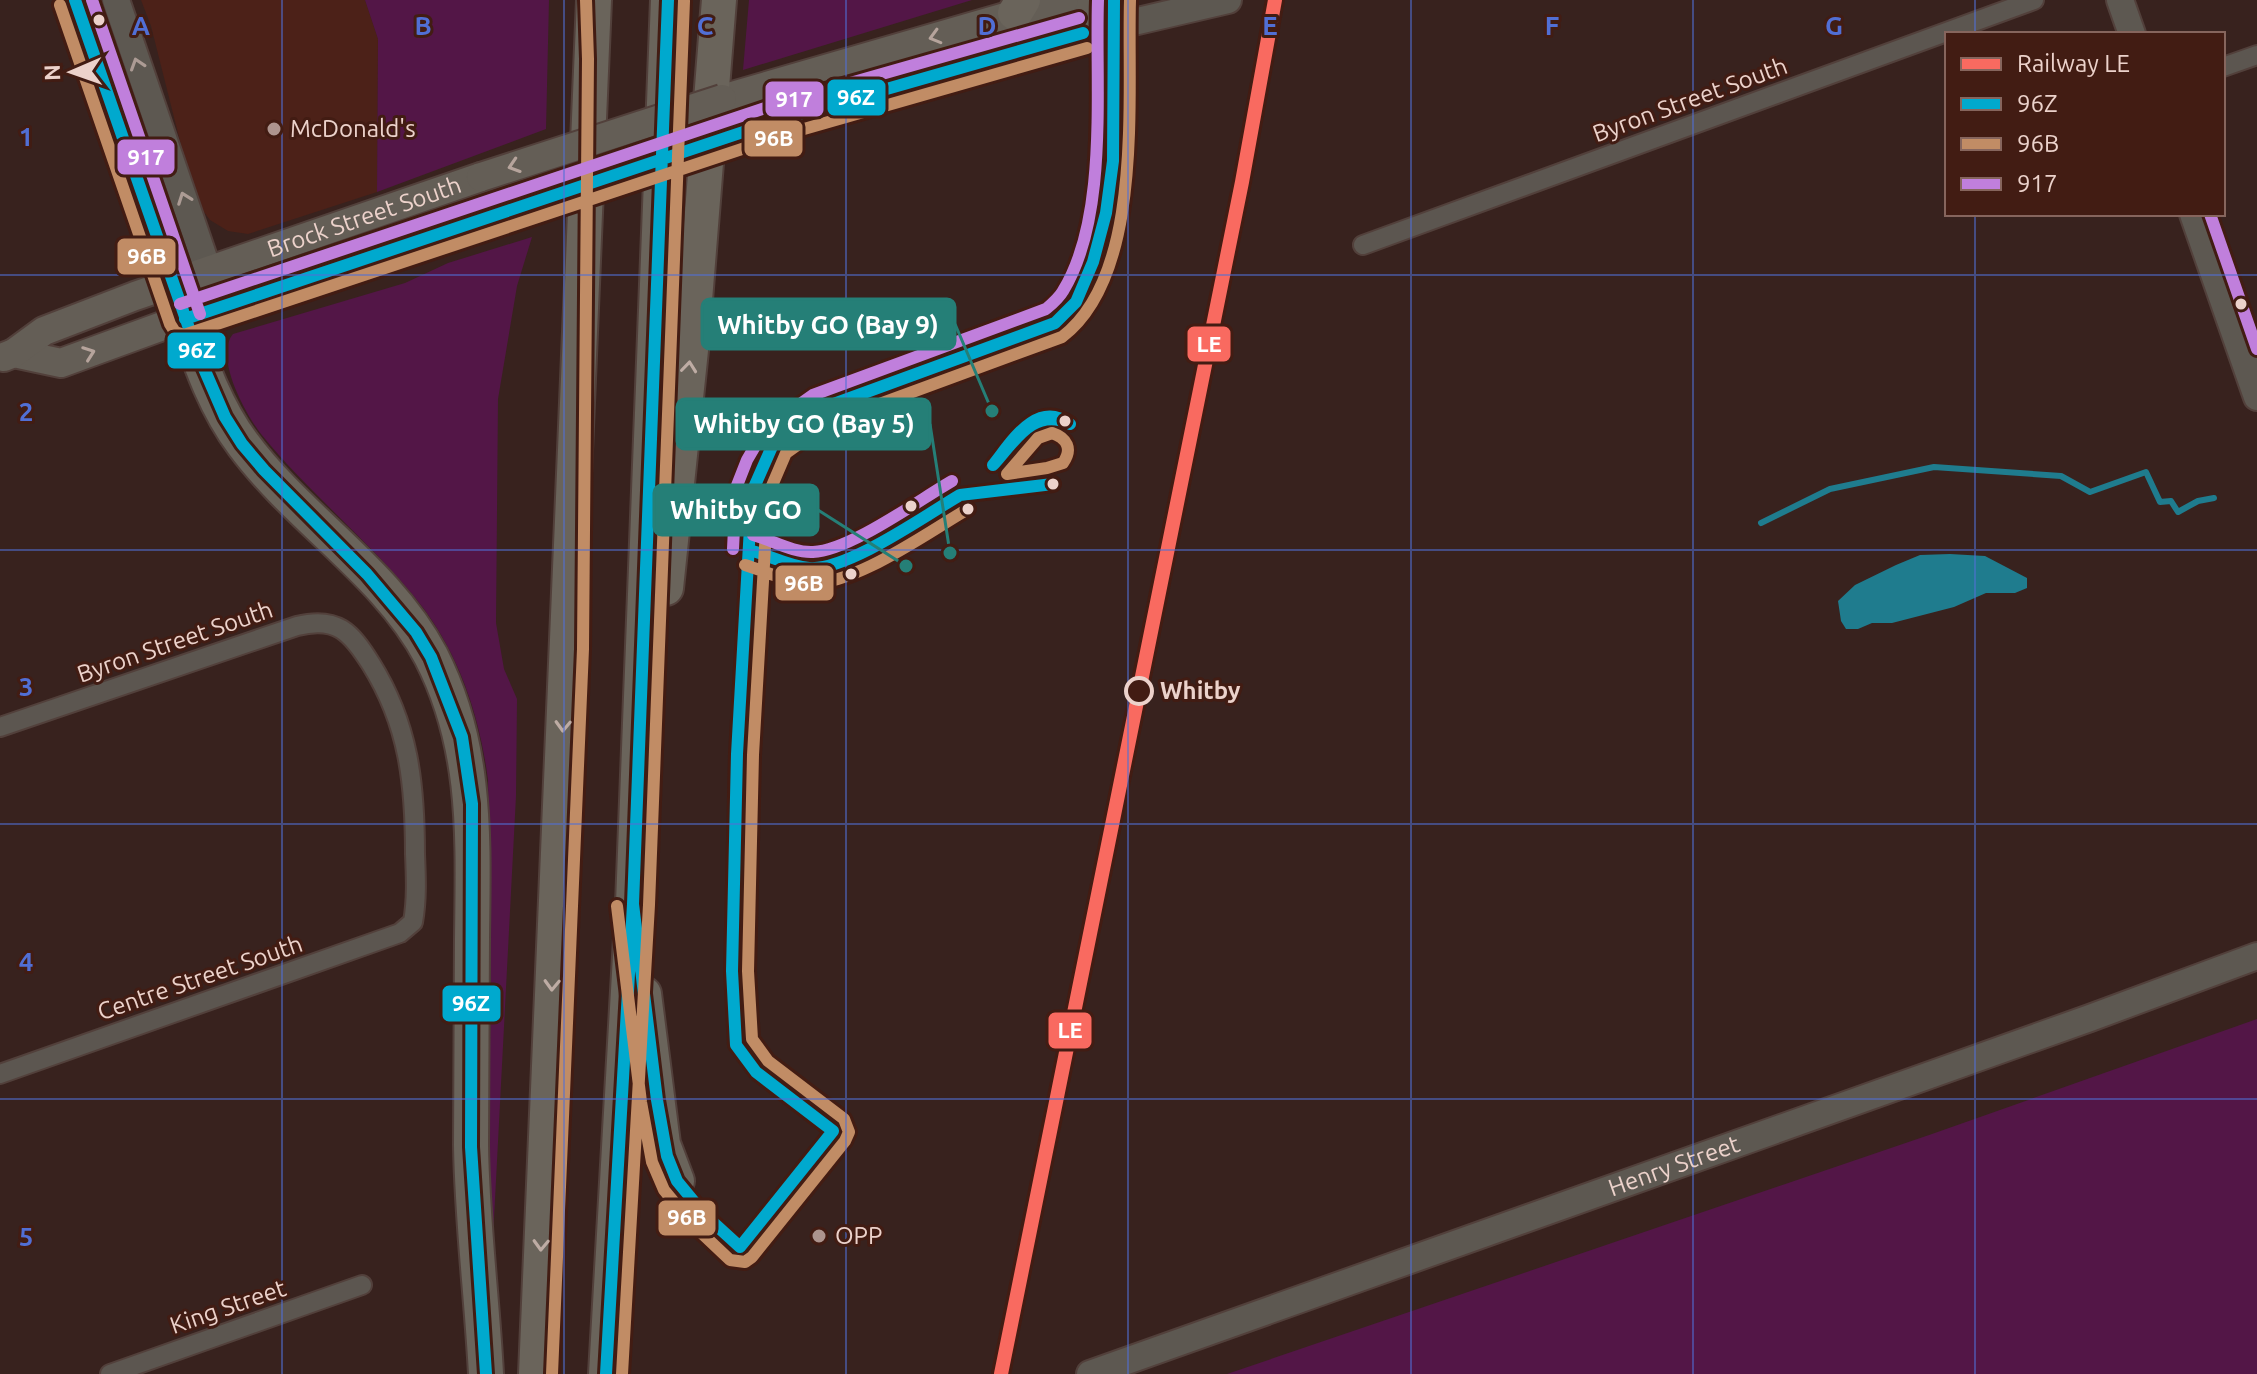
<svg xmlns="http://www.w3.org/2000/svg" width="2257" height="1374" font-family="Ubuntu,sans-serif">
	<rect width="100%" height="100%" fill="#38221e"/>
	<path fill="#4c2118" d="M141,0H365L378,39L377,192L248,234L228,231L210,220L201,208L184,157L151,26Z"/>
	<path fill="#531647" d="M365,0H549L546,129L377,192L378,39Z
		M749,0H972L743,70Z
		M532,237L517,286L498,399L496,623L504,669L517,699L516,796L493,1238L488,1159L491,989L488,780C480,719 461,659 424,609C376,546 311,496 261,434C245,413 214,357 233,334L405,283L448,263Z
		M2257,1019V1374H1227L1932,1134Z"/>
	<path fill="#1f7c8e" d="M1950,554L1985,556L2027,578V588L2015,593H1986L1954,607L1892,623H1872L1858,629H1846L1841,621L1838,601L1855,585L1896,565L1920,555Z"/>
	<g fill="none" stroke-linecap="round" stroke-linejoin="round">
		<path stroke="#1f7c8e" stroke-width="6" d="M1761,523L1830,489L1934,467L2061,476L2090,492L2146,472L2160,502L2171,501L2178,512L2198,501L2214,498"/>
		<defs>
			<path id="minor" d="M2223,67L2257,55
				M1363,245L2034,0
				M0,727L297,626C337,616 351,632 371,664C409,725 415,784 415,854C416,877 417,899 413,922L400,933L0,1074
				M110,1374L362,1285"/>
			<g id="secondary">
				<path d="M75,0L185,319"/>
				<path d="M116,0L220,305"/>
				<path d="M2120,0L2132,34"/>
				<path d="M1112,27L1228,0"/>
				<path d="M2193,214L2257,397"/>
				<path id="s1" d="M1090,1374L2090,1018L2257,956"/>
			</g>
			<g id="primary">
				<path d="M1083,33L1084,0"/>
				<path d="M722,99L1064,0"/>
				<path d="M785,118L1112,27L1114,0"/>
				<path d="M14,353L61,363L220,305L563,193"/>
				<path id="s2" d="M4,357L14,353L44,331L135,296L481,177"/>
			</g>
			<path id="motorway" d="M1015,13L1023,0
				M185,319C200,362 215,407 243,444C299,520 387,572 431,656C478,748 473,840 472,939C472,1008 471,1076 471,1145C472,1221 482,1298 486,1374
				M666,588L691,350L719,0
				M644,994L663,1144L677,1181
				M536,1374L594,0
				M606,1374L633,904L668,0"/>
		</defs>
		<use href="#minor" stroke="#52403b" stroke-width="22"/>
		<use href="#secondary" stroke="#52403b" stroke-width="30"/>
		<use href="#primary" stroke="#52403b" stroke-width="32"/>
		<use href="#motorway" stroke="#52403b" stroke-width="38"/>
		<use href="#minor" stroke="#5c5650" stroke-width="18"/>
		<use href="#secondary" stroke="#5d5851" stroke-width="26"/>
		<use href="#primary" stroke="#645e56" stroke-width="28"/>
		<use href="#motorway" stroke="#6a645b" stroke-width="34"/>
		<defs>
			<path id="primary-bridge" d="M481,177L722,99
				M563,193L785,118"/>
		</defs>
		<use href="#primary-bridge" stroke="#52403b" stroke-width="32" stroke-linecap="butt"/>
		<use href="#primary-bridge" stroke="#645e56" stroke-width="28"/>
		<defs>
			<path id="bus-1" d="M75,0L199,357L225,417L242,444L264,470L367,574L416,632L431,657L462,737L472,804L471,1147L486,1374
				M185,319L785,118L1083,33
				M993,465C1011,443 1036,399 1070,424
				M993,465C1014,442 1034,406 1070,424
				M960,495L1053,484
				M960,495L1053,484
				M749,550C769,555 788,566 809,568C847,571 926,515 960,495
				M633,904L657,1100L667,1156L677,1181L705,1215L740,1247L833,1131L756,1072L736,1045L732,971L737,754L752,492L774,442L820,409L1055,323L1076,302L1093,262L1106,213L1113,161L1114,0
				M606,1374L633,904L668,0"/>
			<path id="bus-2" d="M60,5L170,324L175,332L184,335L790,133L1087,48
				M1052,433C1067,438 1073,449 1063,463L1047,468L1007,474L1038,438Z
				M745,565C765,571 784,581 805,583C850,589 928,532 968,509
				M617,906L641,1102L652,1162L664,1190L693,1225L730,1260L745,1262L752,1257L845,1141L849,1132L844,1119L768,1061L752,1039L748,971L753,755L768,495L786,453L828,423L1062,337C1145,274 1127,95 1130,0
				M552,1374L583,649L588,59L586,0
				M622,1374L649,905L684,1"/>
			<path id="bus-3" d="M92,0L200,314
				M2210,214L2257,349
				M180,304L780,103L1079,18
				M753,535C772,540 793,553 813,552C849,551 919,500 952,481
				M733,549L736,488L747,460L765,429L813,395L1046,309C1052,304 1059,298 1063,291C1109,216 1095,86 1098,0"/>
		</defs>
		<use href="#bus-1" stroke="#421c13" stroke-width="18"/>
		<use href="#bus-2" stroke="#421c13" stroke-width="18"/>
		<use href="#bus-3" stroke="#421c13" stroke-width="18"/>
		<use href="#bus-1" stroke="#00a9ce" stroke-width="12"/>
		<use href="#bus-2" stroke="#c18c65" stroke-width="12"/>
		<use href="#bus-3" stroke="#c07fdc" stroke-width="12"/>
		<defs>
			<path id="rail-1" d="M1001,1374L1242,182L1275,0"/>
		</defs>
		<use href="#rail-1" stroke="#421c13" stroke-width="20"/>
		<use href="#rail-1" stroke="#f96a60" stroke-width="14"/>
	</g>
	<defs><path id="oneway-chevron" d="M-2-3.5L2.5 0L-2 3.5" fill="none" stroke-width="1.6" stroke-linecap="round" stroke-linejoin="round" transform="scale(2)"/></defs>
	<g stroke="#b6a49c">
		<use href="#oneway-chevron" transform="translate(935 37) rotate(164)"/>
		<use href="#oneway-chevron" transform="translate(514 166) rotate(162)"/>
		<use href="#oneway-chevron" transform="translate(89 353) rotate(-20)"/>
	</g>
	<g stroke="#ac9b94">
		<use href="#oneway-chevron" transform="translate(137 64) rotate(-108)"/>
		<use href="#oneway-chevron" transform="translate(184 198) rotate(-110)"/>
	</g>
	<g stroke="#beaca4">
		<use href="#oneway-chevron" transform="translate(689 367) rotate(-84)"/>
		<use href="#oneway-chevron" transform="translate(563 726) rotate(92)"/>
		<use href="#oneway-chevron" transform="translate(552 985) rotate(92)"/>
		<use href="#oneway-chevron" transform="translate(541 1245) rotate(92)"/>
	</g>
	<path fill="none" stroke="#516fd5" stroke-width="2" stroke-opacity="0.55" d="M282,0V1374M564,0V1374M846,0V1374M1128,0V1374M1411,0V1374M1693,0V1374M1975,0V34M1975,214V1374M0,275H2257M0,550H2257M0,824H2257M0,1099H2257"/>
	<g fill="#ecd2cb" stroke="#421c13" stroke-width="3">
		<circle cx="99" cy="20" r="7"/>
		<circle cx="2241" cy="304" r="7"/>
		<circle cx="1065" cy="421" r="7"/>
		<circle cx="1053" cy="484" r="7"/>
		<circle cx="911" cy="506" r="7"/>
		<circle cx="968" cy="509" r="7"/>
		<circle cx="851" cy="574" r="7"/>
	</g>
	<g fill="#ad948e" stroke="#421c13" stroke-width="3">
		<circle cx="274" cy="129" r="8"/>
		<circle cx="819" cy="1236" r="8"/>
	</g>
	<circle fill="#421c13" stroke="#ecd2cb" stroke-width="4" cx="1139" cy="691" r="13"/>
	<g text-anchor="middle" stroke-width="6" stroke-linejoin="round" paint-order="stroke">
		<g font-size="24" fill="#ecd2cb" stroke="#421c13">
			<text transform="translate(1690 100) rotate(-20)" y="8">Byron Street South</text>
			<text dy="8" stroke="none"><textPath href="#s2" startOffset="388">Brock Street South</textPath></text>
			<text transform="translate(175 642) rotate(-19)" y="8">Byron Street South</text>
			<text transform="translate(200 978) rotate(-19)" y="8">Centre Street South</text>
			<text dy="8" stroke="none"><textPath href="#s1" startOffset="620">Henry Street</textPath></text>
			<text transform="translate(228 1307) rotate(-19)" y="8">King Street</text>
		</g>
		<g font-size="24" fill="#ecd2cb" stroke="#421c13" text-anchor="start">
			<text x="290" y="137">McDonald's</text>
			<text x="835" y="1244">OPP</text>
		</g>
		<g font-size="24" font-weight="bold" fill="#ecd2cb" stroke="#421c13" text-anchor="start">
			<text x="1160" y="699">Whitby</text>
		</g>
	</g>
	<g font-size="26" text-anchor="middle" font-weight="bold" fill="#516fd5" stroke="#421c13" stroke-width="6" stroke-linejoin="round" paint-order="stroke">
		<text x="141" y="35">A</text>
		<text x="423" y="35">B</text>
		<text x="705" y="35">C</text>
		<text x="987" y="35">D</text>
		<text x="1270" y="35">E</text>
		<text x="1552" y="35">F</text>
		<text x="1834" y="35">G</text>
		<text x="26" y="146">1</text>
		<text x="26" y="421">2</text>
		<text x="26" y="696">3</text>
		<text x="26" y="971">4</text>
		<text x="26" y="1246">5</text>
	</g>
	<path fill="none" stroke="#257f77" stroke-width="3" d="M992 411L955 324M950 553L930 424M906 566L818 510"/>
	<g fill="#257f77" stroke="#421c13" stroke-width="3">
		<circle cx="992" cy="411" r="8"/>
		<circle cx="950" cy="553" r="8"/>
		<circle cx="906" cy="566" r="8"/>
	</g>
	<g fill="#257f77" stroke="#257f77" stroke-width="3">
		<rect x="702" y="299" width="253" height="50" rx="8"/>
		<rect x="677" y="399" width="253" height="50" rx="8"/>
		<rect x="654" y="485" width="164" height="50" rx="8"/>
	</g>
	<g font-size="26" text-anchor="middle" font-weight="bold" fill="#fff">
		<text x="828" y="334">Whitby GO (Bay 9)</text>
		<text x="804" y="433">Whitby GO (Bay 5)</text>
		<text x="736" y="519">Whitby GO</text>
	</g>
	<g stroke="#421c13" stroke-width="3">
		<rect x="826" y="78" width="61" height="39" rx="8" fill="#00a9ce"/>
		<rect x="764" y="80" width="61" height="38" rx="8" fill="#c07fdc"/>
		<rect x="743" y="119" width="61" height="39" rx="8" fill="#c18c65"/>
		<rect x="116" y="138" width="60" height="38" rx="8" fill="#c07fdc"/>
		<rect x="116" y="237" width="61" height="39" rx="8" fill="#c18c65"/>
		<rect x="1186" y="325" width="46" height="38" rx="8" fill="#f96a60"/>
		<rect x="166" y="331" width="61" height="39" rx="8" fill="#00a9ce"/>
		<rect x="774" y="564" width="61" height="38" rx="8" fill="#c18c65"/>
		<rect x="441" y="984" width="61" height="39" rx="8" fill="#00a9ce"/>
		<rect x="1047" y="1011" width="46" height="39" rx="8" fill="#f96a60"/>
		<rect x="657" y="1199" width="60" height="38" rx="8" fill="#c18c65"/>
	</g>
	<g font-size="22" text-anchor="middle" font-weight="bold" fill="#fff">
		<text x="856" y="105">96Z</text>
		<text x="794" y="107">917</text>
		<text x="774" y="146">96B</text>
		<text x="146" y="165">917</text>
		<text x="147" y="264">96B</text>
		<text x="1209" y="352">LE</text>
		<text x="197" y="358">96Z</text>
		<text x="804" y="591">96B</text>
		<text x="471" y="1011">96Z</text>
		<text x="1070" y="1038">LE</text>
		<text x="687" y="1225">96B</text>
	</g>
	<rect x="1945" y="32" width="280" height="184" fill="#421c13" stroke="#86655d" stroke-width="2"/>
	<rect x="1961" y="58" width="40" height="12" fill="#f96a60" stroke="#86655d" stroke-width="2"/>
	<text x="2017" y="72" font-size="24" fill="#ecd2cb">Railway LE</text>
	<rect x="1961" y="98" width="40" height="12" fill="#00a9ce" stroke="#86655d" stroke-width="2"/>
	<text x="2017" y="112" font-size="24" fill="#ecd2cb">96Z</text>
	<rect x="1961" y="138" width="40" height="12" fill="#c18c65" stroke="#86655d" stroke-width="2"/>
	<text x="2017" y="152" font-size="24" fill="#ecd2cb">96B</text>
	<rect x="1961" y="178" width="40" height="12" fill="#c07fdc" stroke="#86655d" stroke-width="2"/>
	<text x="2017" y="192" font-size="24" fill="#ecd2cb">917</text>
	<g transform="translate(72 72) rotate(268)" stroke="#421c13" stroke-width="6" paint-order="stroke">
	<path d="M0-6L14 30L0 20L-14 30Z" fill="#ecd2cb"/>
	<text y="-12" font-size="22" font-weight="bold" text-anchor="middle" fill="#ecd2cb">N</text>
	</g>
</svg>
